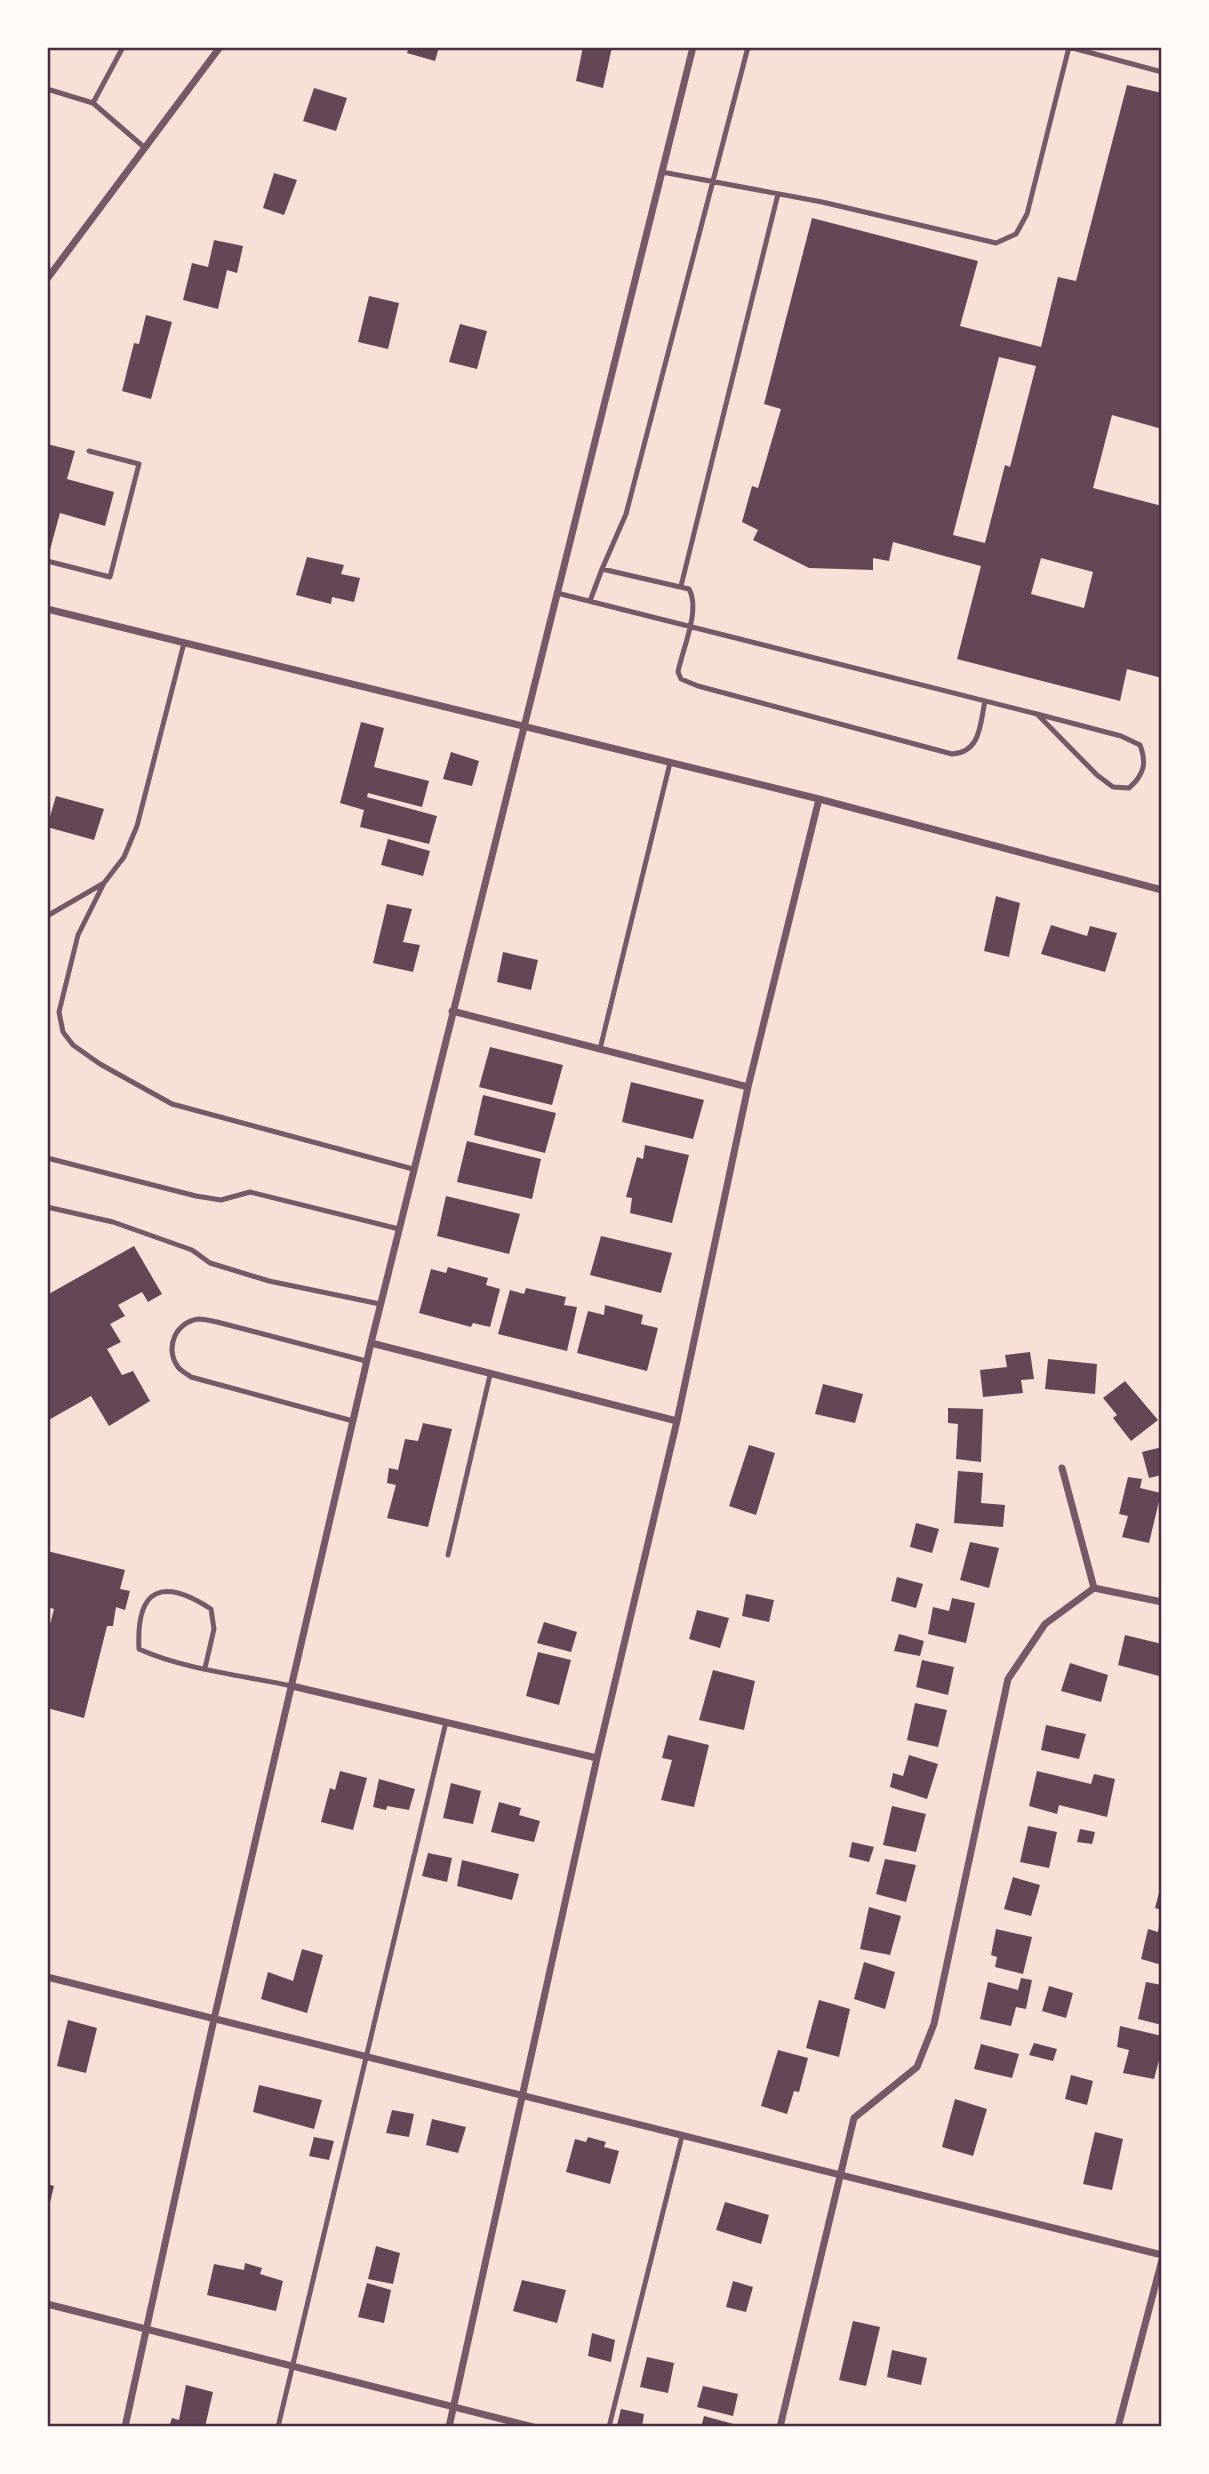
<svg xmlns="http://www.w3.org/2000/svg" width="1209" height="2474" font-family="'Playfair Display',serif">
	<rect width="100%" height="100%" fill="#f7e1d7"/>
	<path fill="#644757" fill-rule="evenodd" d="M409,47H439L435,61L407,53Z
		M583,47H612L603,88L576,81Z
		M1127,85L1162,93V429L1112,415L1093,488L1162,506V678L1127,669L1120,701L957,659L981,566L893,542L889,561L873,558V570L809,568L753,540L758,530L742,522L752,486L758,488L781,409L764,404L812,218L978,261L960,326L1041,347L1058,277L1076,281ZM999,357L1036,366L1010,467L1005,465L985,543L953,535ZM1041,558L1093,572L1084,608L1031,594Z
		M314,88L347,98L336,131L303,121Z
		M274,173L297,180L284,215L263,208Z
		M214,240L243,246L237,273L227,270L218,309L183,300L192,263L208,267Z
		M369,296L399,303L388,349L358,342Z
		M146,315L172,322L151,399L122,391L134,343L139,344Z
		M460,324L487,331L477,369L449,362Z
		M47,444L75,451L67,479L114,492L105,526L60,513L48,557Z
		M307,557L344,565L341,574L360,578L354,602L332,597L331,604L296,595Z
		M361,722L384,728L374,767L429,781L422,807L368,793L367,797L437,816L429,844L360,827L364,810L340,803Z
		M451,752L479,761L472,786L443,779Z
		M56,796L104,809L94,840L47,827Z
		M388,839L430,851L423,876L381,865Z
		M996,896L1020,903L1009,957L984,951Z
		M387,904L412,909L403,942L420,945L413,972L373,963Z
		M1051,925L1087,936L1090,926L1117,933L1105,972L1041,954Z
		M503,952L538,960L531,990L497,982Z
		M490,1047L563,1065L552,1105L479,1087Z
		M631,1082L704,1100L693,1139L622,1122Z
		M483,1095L556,1113L545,1153L474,1135Z
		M467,1141L541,1159L532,1199L457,1182Z
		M645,1145L689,1155L672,1223L630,1213L632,1198L626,1197L637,1157L643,1159Z
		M446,1196L520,1214L509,1254L437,1236Z
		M601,1236L672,1253L661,1293L590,1275Z
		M134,1246L162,1294L148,1302L142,1292L118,1305L125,1316L110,1324L121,1342L107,1349L122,1375L133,1371L150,1401L109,1426L91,1396L47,1421V1295Z
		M448,1267L488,1278L486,1285L500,1289L490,1327L473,1323L471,1327L419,1313L431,1269L446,1273Z
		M526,1288L566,1297L564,1305L577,1307L567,1351L498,1334L510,1290L524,1294Z
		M605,1305L643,1315L641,1324L658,1328L647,1371L577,1353L588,1311L604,1315Z
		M1030,1352L1034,1379L1021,1380L1023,1393L983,1397L980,1370L1007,1367L1005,1355Z
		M1048,1359L1097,1364L1095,1394L1045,1389Z
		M1125,1381L1158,1420L1131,1441L1113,1418L1117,1415L1103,1398Z
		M823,1384L863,1394L855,1423L815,1414Z
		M948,1408L983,1409L981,1462L956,1459L958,1424L948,1423Z
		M423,1423L452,1429L428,1527L387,1518L396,1485L387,1483L389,1468L398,1470L405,1439L418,1441Z
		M749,1445L775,1453L756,1515L729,1506Z
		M1162,1447V1475L1149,1478L1142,1452Z
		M958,1471L983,1473L981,1503L1005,1505L1003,1527L954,1523Z
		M1128,1477L1142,1479L1140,1488L1161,1493L1149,1543L1122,1537L1128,1516L1119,1514Z
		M916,1523L939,1529L932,1553L910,1547Z
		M970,1542L999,1548L989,1588L960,1580Z
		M47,1551L125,1570L120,1589L130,1591L125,1610L116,1607L113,1626H107L84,1718L47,1708V1636L54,1609L47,1607Z
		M897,1577L923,1584L916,1608L891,1601Z
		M746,1594L774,1600L769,1622L742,1616Z
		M952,1598L975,1603L966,1643L928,1634L933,1607L949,1611Z
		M697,1610L729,1618L720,1648L689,1639Z
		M544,1622L577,1632L571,1652L537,1643Z
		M899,1634L924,1641L920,1656L894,1651Z
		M1125,1635L1162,1644L1159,1676L1118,1665Z
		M538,1652L571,1660L559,1705L526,1696Z
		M922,1660L954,1667L948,1695L916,1687Z
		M1070,1663L1108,1675L1101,1702L1061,1691Z
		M713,1670L755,1681L744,1730L699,1720Z
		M915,1703L947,1710L938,1747L907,1740Z
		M1046,1725L1086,1734L1079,1759L1041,1750Z
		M668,1735L709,1745L694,1807L661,1800L672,1760L662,1758Z
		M909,1755L938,1764L927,1799L890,1787L893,1773L903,1776Z
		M340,1771L367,1778L353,1830L321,1822L330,1788L335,1790Z
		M1037,1771L1091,1784L1094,1774L1115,1779L1107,1817L1059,1805L1057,1814L1029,1806Z
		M379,1779L415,1789L409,1810L387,1806L386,1810L373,1807Z
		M451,1783L481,1791L473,1824L443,1818Z
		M499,1802L521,1808L519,1815L540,1821L534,1842L491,1832Z
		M892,1806L926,1814L916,1852L883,1845Z
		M1028,1826L1057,1832L1049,1868L1020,1862Z
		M1080,1829L1095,1832L1092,1844L1077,1842Z
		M852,1842L874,1847L869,1862L849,1857Z
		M428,1853L452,1858L447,1882L422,1876Z
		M885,1859L916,1865L906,1902L876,1894Z
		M462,1860L519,1874L512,1900L457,1886Z
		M1013,1877L1040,1885L1031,1916L1004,1909Z
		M1161,1885H1162V1910L1155,1908Z
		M869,1907L901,1916L890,1955L860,1949Z
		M1160,1917H1162V1965L1141,1959L1148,1929L1158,1932Z
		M996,1929L1032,1937L1023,1974L995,1967L997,1957L991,1955Z
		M302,1949L323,1955L307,2013L261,1999L268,1972L293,1981Z
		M864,1962L895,1972L885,2009L854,1999Z
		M1021,1978L1032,1980L1026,2009L1016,2007L1011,2026L980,2019L988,1982L1018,1990Z
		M1146,1982L1162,1985V2025L1138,2019Z
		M1049,1986L1073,1993L1066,2018L1042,2011Z
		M819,2000L850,2009L839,2057L806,2048Z
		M68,2020L97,2028L86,2073L57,2066Z
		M1120,2026L1162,2036V2049L1154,2079L1123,2073L1129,2050L1117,2047Z
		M1034,2043L1057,2049L1053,2061L1029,2055Z
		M981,2044L1019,2054L1012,2078L974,2069Z
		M778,2050L808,2058L799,2092L794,2091L787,2114L761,2106Z
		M1071,2075L1093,2081L1087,2105L1065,2099Z
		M259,2085L322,2100L314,2129L253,2112Z
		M955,2099L987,2109L973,2156L942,2147Z
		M392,2110L414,2114L409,2137L386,2133Z
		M432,2119L466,2127L458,2153L426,2145Z
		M1095,2132L1123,2139L1112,2190L1083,2184Z
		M314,2137L334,2141L329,2160L309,2156Z
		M588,2137L606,2142L604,2147L619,2151L610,2184L566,2172L575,2139L586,2142Z
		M47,2184L54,2186L48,2211L47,2210Z
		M725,2202L769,2215L761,2244L716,2230Z
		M376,2246L400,2253L393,2284L368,2279Z
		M245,2263L262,2268L260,2274L283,2281L276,2311L207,2295L214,2264L244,2270Z
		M522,2280L566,2290L557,2323L513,2311Z
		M733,2281L753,2287L746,2312L726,2307Z
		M367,2283L391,2290L384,2323L358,2317Z
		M853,2321L880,2327L866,2386L839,2380Z
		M592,2333L615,2340L611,2362L588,2356Z
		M892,2350L927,2358L921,2385L887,2377Z
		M647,2357L674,2363L668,2393L640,2387Z
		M186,2385L213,2392L205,2427H169L172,2418L179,2420Z
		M703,2386L738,2394L733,2416L697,2407Z
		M621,2409L644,2414L642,2427L617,2425Z
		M704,2416L741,2426V2427H701Z"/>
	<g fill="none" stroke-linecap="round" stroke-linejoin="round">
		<path stroke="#755966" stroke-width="5" d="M1069,47L1162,72
			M47,89L93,103L145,148
			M93,103L123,47
			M662,172L822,202L996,243L1016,234L1027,214L1069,47
			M47,561L110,577L139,464L89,451
			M602,569L626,514L748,47
			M681,586L778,194
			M557,593L1037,714L1121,736L1140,745C1147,763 1144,775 1129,788L1113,787L1097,775L1037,714
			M590,601L602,569L689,589C701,610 682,650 678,672L681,679L698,686L952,754C981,752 980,724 985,701
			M104,883L78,935L59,1012L63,1032L73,1045L100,1064L172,1104L413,1169
			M47,916L104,883L124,857L137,826L184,643
			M600,1049L670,763
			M47,1158L196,1196L221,1200L250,1192L399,1229
			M47,1207L113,1222L192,1250L210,1263L269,1281L380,1304
			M353,1421L191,1377C187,1374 181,1371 178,1367C164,1348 176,1321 199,1319C205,1319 211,1321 217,1322L366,1361
			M448,1555L490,1375
			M205,1668L214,1629L211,1609C162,1577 136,1588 139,1649C182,1669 245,1676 292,1686
			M278,2427L446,1722
			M609,2427L682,2136"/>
		<path stroke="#755966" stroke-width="7" d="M47,279L220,47
			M47,609L819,799L1162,890
			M452,1011L748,1087
			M371,1343L677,1421
			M1062,1468L1094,1588
			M1094,1588L1162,1602
			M292,1686L597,1758
			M47,1977L1162,2255
			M47,2304L533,2427
			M125,2427L214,2019L371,1343L693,47
			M449,2427L597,1758L677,1421L748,1087L819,799
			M780,2427L854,2118L917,2067L934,2024L1008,1679L1045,1624L1094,1588
			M1118,2427L1162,2260"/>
	</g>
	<rect width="1209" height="2474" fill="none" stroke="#fffaf5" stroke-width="98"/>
	<rect x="49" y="49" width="1111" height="2376" fill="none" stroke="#4a2c40" stroke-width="2.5"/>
</svg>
